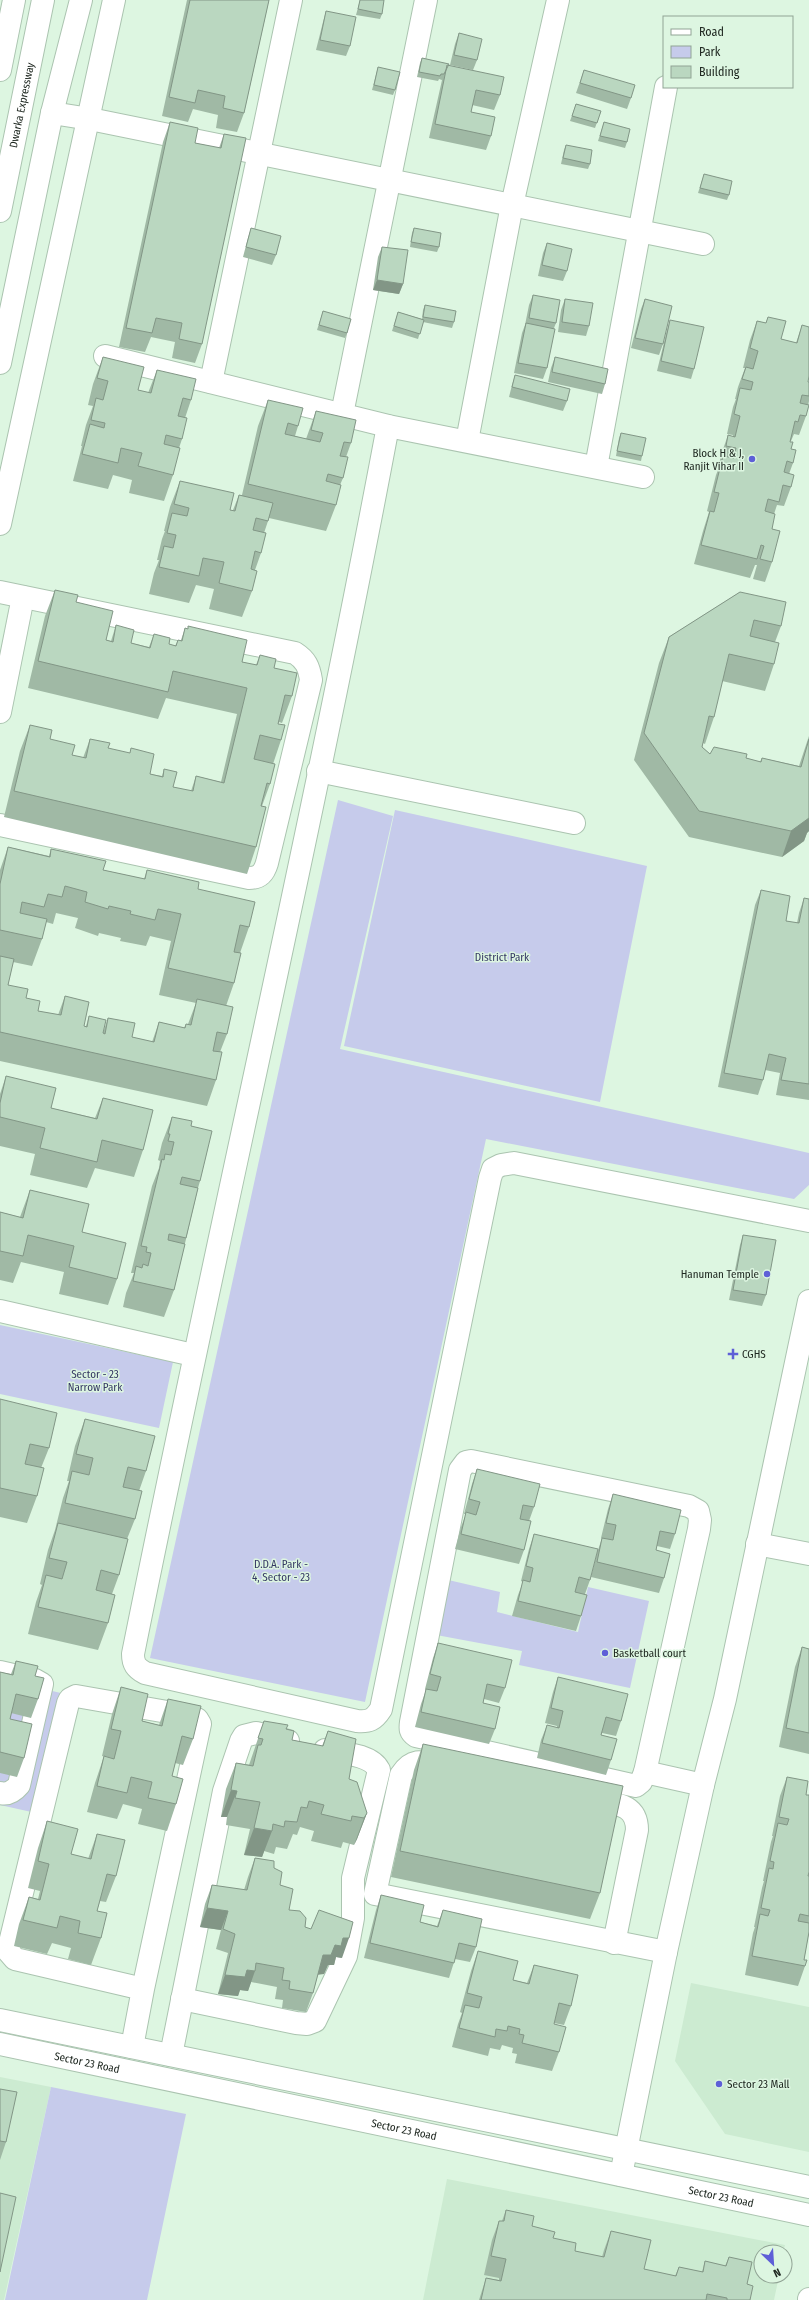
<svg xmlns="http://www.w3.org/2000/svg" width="809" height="2300" font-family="'Fira Sans Condensed',sans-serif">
	<rect width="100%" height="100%" fill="#ddf6e1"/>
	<path fill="#ccebd1" d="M691,1983L809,2007V2152L725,2134L675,2061Z
		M0,2077L51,2087L4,2300H0Z
		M447,2179L785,2245L783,2252H761V2276H779L774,2300H423Z"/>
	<path fill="#c6cbeb" d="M338,800L393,816L340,1049L809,1153V1185L794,1199L486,1139L365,1702L150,1658Z
		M395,810L647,866L600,1102L344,1046Z
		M0,1325L173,1362L159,1428L0,1394Z
		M444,1579L500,1592L497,1612L578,1632L588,1587L649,1601L630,1688L519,1665L522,1651L431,1634Z
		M10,1681L65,1694L36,1813L0,1805V1728Z
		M51,2087L186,2114L147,2300H5Z"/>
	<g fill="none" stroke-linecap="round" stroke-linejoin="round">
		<defs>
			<g id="minor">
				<path d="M52,113L90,119L703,244"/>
				<path d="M105,356L388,426L643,477"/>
				<path d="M211,382L291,0"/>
				<path d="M342,414L426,0"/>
				<path d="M388,426C311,836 215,1244 133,1654C133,1664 136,1668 145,1673L357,1721C369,1722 374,1720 381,1709L490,1178L493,1169L501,1165L514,1163L809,1221"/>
				<path d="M467,441L512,205L558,0"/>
				<path d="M596,467L666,87"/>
				<path d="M0,524L114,0"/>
				<path d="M0,592L295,653C306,660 309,667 311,680L267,863C264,873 260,878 249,878L0,825"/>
				<path d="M0,712L23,597"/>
				<path d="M318,771L574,823"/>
				<path d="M0,1311L193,1355"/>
				<path d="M471,1461L689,1506L698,1511L700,1520L699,1529L645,1772L641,1782L636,1786L416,1736C410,1732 410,1729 411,1722L460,1470L466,1462Z"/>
				<path d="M757,1544L809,1554"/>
				<path d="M0,1672L35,1680L42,1684L19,1785C14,1791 8,1795 0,1793"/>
				<path d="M445,1768C425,1763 414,1755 401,1775L375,1894L666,1952"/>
				<path d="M645,1772L703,1785"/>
				<path d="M590,1799C613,1804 637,1802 637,1830L614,1943"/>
				<path d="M182,1999L296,2023L307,2024L315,2021L346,1956L353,1918V1878L379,1770C371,1754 341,1753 325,1750"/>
				<path d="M0,2020L809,2187"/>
				<path id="s1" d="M0,2044L809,2215"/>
				<path d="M132,2047L143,1989L200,1724L197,1719L190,1716L76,1696L70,1699L68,1703L8,1951L15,1959L143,1989"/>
				<path d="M171,2055L224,1791L241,1741L244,1736L256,1733L288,1741"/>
				<path d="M621,2175L666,1952L703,1785L725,1699L809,1301"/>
				<path d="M809,2300V2299"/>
			</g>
			<path id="major" d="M0,363L52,113L81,0"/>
			<g id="highway">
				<path d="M0,70L14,0"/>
				<path id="s2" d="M0,211L43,0"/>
			</g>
		</defs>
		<use href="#minor" stroke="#abc4b0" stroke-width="24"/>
		<use href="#major" stroke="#abc4b0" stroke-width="24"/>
		<use href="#highway" stroke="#abc4b0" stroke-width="24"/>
		<use href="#minor" stroke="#fff" stroke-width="22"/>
		<use href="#major" stroke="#fff" stroke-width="22"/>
		<use href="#highway" stroke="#fff" stroke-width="22"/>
	</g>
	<path fill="#a0b9a5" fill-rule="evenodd" d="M187,0H269L244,113L237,132L216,128L218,115L193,109L188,122L162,116Z
		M360,0H382V14L380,19L356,15Z
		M326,11L350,46L346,56L316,50L323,22Z
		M459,33L477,60L473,70L450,65L455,44Z
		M422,58L448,66L500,95L494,110L472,105L471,112L491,136L486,150L429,138L442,80L439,79L438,81L417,77L420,63Z
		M378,67L395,90L393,95L372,90Z
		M584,70L631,98L627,109L576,93Z
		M576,104L601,111L595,128L570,121Z
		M170,122L195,143L219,148L224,134L202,344L195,363L172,358L175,342L151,337L145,352L119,347L163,142Z
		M604,122L627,142L625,148L598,141Z
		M566,145L590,164L588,169L561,164L564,150Z
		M704,174L729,195L727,200L698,193Z
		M251,228L276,255L272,265L243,257L248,238Z
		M414,228L439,247L437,252L410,247L412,233Z
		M547,243L567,271L563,281L538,276L543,253Z
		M382,247L403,284L399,294L373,290L378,257Z
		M533,295L556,323L554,328L547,368L543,379L514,373L522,333L525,325L529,305Z
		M565,299L589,326L586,336L558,332L561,310Z
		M645,299L663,344L659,355L631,348L641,309Z
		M425,305L454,322L452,328L423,322L418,339L392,331L398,312L422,319L423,310Z
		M323,311L347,333L345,338L317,330Z
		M768,317L781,339L796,343L802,325L808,382H809V401L806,416L799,435L794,434L791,441H790L793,463L789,474L791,487L784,506L777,505L774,514L772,529V562L765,582L753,579L757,565H755L750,578L694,564L703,531L709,512L707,511L716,475L720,465H719L721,455L728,435L733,437V435L727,434L733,407L736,399H735L738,387L745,368H743L750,340L757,321L766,323Z
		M670,320L694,369L691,379L657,371L667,330Z
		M103,357L138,390L148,393L157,370L191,400L185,418L182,439L179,448L173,475L164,501L129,493L132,480L113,475L108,489L73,481L82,446H81L86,425L93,406L88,405L93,384Z
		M555,357L605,384L602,394L548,382L551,368Z
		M515,375L567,401L563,411L509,397L512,385Z
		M268,400L298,426L295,436L306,439L316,411L351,443L346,457L343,478L340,485L336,505L326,531L269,518L264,533L261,553L255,570L252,591L242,617L209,609L214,589L196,585L189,603L149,594L154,573L159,560H157L162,539L165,531H164L170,507L180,481L230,510H233L239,495H242L258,426Z
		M621,433L642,456L641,461L616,456L619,438Z
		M55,590L76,602L106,640L111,641L116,625L131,643L149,647L154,634L169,644L175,646L178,640H181L185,628L188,629V626L242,662L256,665L260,655L274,668L292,696L282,723L279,722L278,724L281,740L273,764L270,784L262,806L256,847L247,874L4,817L20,751L30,725L72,755L83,758L90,739L108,748L150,774L162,776L164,769L173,787L191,791L196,776L221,782L237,714L166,698L158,719L28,688L45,616Z
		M740,592L781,626L775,642L774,664L765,691L722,681L714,717L705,744L703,743L702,747L710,754L746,758L760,762L762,758L799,766L809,736V831L807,833L804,841L782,857L689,837L634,760L659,663L669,637Z
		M8,847L49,856L51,849L103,870L144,879L147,870L198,889L249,927L240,953L234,983L226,1006L227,1034L220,1052L216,1080L207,1106L0,1061V870ZM56,913L78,918L75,928L98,936L99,933L121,938L120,941L146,946L150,936L171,941L159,995L196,1003L188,1024H186L184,1028L159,1022L152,1042L132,1037L108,1018L103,1033L89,1016L86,1026H84L65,996L58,1015L38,1011L26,998L8,985L13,962L32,966L42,939L46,922L53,924Z
		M761,890L786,921L797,923L799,913L804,898L809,899V1100L776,1095L780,1073L765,1070L763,1080L758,1095L718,1087L755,905Z
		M6,1076L51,1108L95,1118L103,1098L143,1150L134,1177L95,1168L87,1188L30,1175L35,1154L0,1146V1094Z
		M172,1117L191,1126L200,1181L198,1188L174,1290L164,1317L123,1307L126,1293L134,1273H131L152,1186L159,1168L160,1161L158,1160L162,1143Z
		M30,1190L82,1232L117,1279L108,1305L59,1294L64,1272L21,1262L13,1283L0,1280V1212L20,1217Z
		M743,1235L766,1295L762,1306L729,1300L740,1245Z
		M0,1399L49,1448L41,1468L37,1496L27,1523L0,1517Z
		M85,1419L146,1471L139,1491L135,1519L127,1539L119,1575L112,1594L108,1623L98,1650L28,1634L36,1602L42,1585L40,1584L48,1550L55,1530L63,1498L69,1481H67L75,1446Z
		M477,1469L534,1507L529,1521L524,1550L519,1564L455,1549L461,1527L466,1514H464L472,1484Z
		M613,1494L675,1534L670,1549L657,1546L656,1550L664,1578L659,1593L591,1577L597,1553L602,1538H601L608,1509Z
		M534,1534L590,1580L585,1594L581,1616L576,1631L512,1616L518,1595L523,1582L521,1581L529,1549Z
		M438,1643L505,1688L499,1703L484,1699L483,1703L495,1729L489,1744L415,1727L421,1704L426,1690L425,1689L433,1658Z
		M802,1647L809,1649V1754L779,1747L795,1667Z
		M16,1661L35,1676L38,1699L31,1718L11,1713L10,1719L24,1758L17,1777L0,1773V1672L11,1674Z
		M558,1677L621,1721L616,1736L602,1733L601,1735L611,1760L606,1775L537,1758L541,1740L547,1725L557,1728V1726L545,1723L553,1692Z
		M121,1687L142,1721L159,1725L168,1699L193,1739L183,1765L175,1763L172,1776L176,1804L167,1831L138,1824L142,1809L123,1804L117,1819L87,1812L95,1783L104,1756L112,1758L102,1756L112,1714Z
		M264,1721L286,1729L292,1740L322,1746L328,1731L349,1779L367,1813L357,1839L354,1845L343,1842L341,1848L311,1841L314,1831L300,1827L297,1835L293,1834L287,1849L276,1847L274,1854L264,1851L262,1857L244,1855L250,1829L226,1825L227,1817H221L226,1789L236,1763L251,1765H249Z
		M423,1744L600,1893L590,1919L391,1877L414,1770Z
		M787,1777L806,1795H809V1932L804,1960L805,1966L798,1986L745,1975L753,1933L755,1927H754L762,1888L764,1881H763L771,1842L773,1836H772L780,1796Z
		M47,1821L71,1854L88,1859L97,1834L116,1876L106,1902L100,1901L97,1911L101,1938L91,1965L68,1959L71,1948L52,1943L47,1954L14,1946L19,1924L29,1897L38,1899L40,1891L28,1888L38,1848Z
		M255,1858L274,1868L289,1910L305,1927L342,1958L336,1957L334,1965H328L324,1974H318L313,1993L306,2012L282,2008L283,2000L275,1999L277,1987L251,1982L248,1991L240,1990L238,1996L218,1994L228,1953L216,1949L221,1930L200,1927L205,1904L212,1885L244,1890L248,1877Z
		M381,1895L420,1922L437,1926L443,1910L476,1947L470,1962L455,1959L449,1978L364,1958L376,1910Z
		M478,1951L513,1980L527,1983L534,1965L571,2006L564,2025L554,2023L559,2052L552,2071L515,2063L517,2054L512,2053L513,2048L502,2045L500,2050L490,2048L488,2056L452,2047L458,2024L462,2013L460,2012L471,1971Z
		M0,2089L6,2142L0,2160Z
		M506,2210L532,2226L575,2251L602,2257L604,2250L611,2231L644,2269L675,2276L679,2267L702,2272L705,2261L725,2266L729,2257L747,2284L750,2300H479L486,2278L499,2280V2278L484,2275L492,2240L499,2221H502Z"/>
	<path fill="#829686" d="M377,280L403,284L399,294L373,290Z
		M809,815V831L807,833L804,841L782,857L791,831Z
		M231,1790L237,1791L227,1817H221Z
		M367,1813L357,1839L354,1845L364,1818Z
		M254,1828L272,1831L262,1857L244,1855Z
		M207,1908L228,1911L221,1930L200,1927Z
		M343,1938H349L342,1958L336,1957L334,1965H328L324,1974L316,1975L323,1955Z
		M247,1970L255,1971L248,1991L240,1990L238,1996L218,1994L225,1975Z"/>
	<path fill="#bad7c0" stroke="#829686" d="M190,0H269L244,113L223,108L225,96L198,90L195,103L169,97Z
		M360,0H384L382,14L358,9Z
		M326,11L356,17L350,46L320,40Z
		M459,33L482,39L477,60L454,55Z
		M422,58L449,64L444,74H441L440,76L419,72Z
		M447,65L504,77L500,95L476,90L471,112L495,117L491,136L435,124Z
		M378,67L400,72L395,90L374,85Z
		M584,70L635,85L631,98L580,83Z
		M576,104L601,111L597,123L572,116Z
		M170,122L198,128L195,143L221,148L224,134L246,138L202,344L179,339L182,323L156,318L152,333L126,328Z
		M604,122L630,129L627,142L600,136Z
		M566,145L592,150L590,164L563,158Z
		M704,174L732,181L729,195L700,188Z
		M251,228L281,236L276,255L246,247Z
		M414,228L441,233L439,247L411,242Z
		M547,243L572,249L567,271L542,265Z
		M382,247L408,250L403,284L377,280Z
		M533,295L560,300L556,323L529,318Z
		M565,299L593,303L589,326L562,322Z
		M645,299L672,306L663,344L635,338Z
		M425,305L456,311L454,322L423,317Z
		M323,311L351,319L347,333L319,325Z
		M398,312L424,320L420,334L394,326Z
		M768,317L786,321L781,339L797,343L802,325L809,327V376L808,382H809V396L802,395L800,403L809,405L806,416L800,415L798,422L795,421L790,442H793L791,449L796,450L793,463L787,461L784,472L794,475L791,487L783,485L779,502L768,499L765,511L775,514L772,529L780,531L772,562L760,559L764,546L761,545L757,559L701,545L710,511L714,512L719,493L714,492L723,456L734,458L736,448L726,446L728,435L735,437L740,416L734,414L740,388L751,390L753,382L742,379L746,367L753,369L758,351L750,348L757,321L766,323Z
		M670,320L704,327L694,369L661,361Z
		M526,323L555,329L547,368L518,363Z
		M103,357L144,367L138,390L151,393L157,370L196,379L191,400L183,398L178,416L187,418L182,439L166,435L164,444L180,448L173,475L138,466L142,453L121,448L118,463L82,454L90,424L104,428L105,423L91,420L96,398L103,400L108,381L97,378Z
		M555,357L608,369L605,384L552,372Z
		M515,375L570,389L567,401L512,387Z
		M268,400L303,408L298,426L288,423L285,434L320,442L323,433L311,430L316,411L356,420L351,443L344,442L340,456L348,457L343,478L328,474L326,481L341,485L336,505L248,484Z
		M621,433L646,438L642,456L617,451Z
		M180,481L234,493L230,510L235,511L239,495L273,503L268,521L256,518L253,530L266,533L261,553L255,551L251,569L257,571L252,591L219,583L224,562L203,558L199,576L159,567L164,546L173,548L176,535L167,533L172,513L187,516L189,508L174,504Z
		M55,590L78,595L76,602L113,611L106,640L113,642L116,625L134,630L131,643L150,648L154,634L170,638L169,644L176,646L178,640L182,641L185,628L188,629V626L247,640L242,662L257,665L260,655L276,659L274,668L297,673L292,696L285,695L278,724L285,725L281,740L260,735L254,759L275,764L270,784L267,783L261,806L266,807L256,847L14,791L30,725L52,730L50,739L75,745L72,755L86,758L90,739L110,743L108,748L130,753L131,748L154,754L150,774L163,777L164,769L177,772L173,787L193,791L196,776L224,783L247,688L173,671L168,692L38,661Z
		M740,592L786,602L781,626L754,620L750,636L779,643L774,664L729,654L714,717L709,716L702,747L710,754L714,747L747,754L746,758L761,762L762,758L801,767L809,739V818L791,831L699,811L644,733L669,637Z
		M8,847L50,857L51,849L106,861L103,870L145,879L147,870L199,882L198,889L255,902L249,927L240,925L234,952L241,953L234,983L168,968L181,914L158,909L155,920L130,914L131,911L109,906L108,909L85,902L87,892L65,886L62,897L48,894L44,907L22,902L20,913L47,919L42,939L0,930V884Z
		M761,890L790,896L786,921L799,923L804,898L809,899V1084L781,1080L786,1058L769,1054L763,1080L724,1073Z
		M0,956L14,959L8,985L28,989L26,998L40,1001L38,1011L61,1015L65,996L89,1002L84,1026L87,1027L89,1016L106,1020L103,1033L105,1034L108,1018L135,1023L132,1037L154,1042L159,1022L185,1028L186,1024L191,1025L197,999L233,1007L227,1034L217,1032L213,1051L222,1052L216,1080L0,1032Z
		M6,1076L56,1088L51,1108L97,1119L103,1098L153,1110L143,1150L102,1140L97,1162L40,1148L45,1128L0,1117V1103Z
		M172,1117L192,1121L191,1126L212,1131L200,1181L182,1177L180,1184L198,1188L186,1238L169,1234L168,1240L185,1244L174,1290L133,1281L136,1266L142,1268L143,1264L148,1266L151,1253L146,1252L147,1247L141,1246L162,1159L164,1160L165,1154L171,1155L174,1142L168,1141L170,1134H168Z
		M30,1190L89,1204L82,1232L126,1243L117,1279L69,1267L74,1246L28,1235L23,1256L0,1251V1212L23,1218Z
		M743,1235L776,1240L766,1295L733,1290Z
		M0,1399L57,1413L49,1448L30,1444L25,1464L44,1468L37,1496L0,1488Z
		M85,1419L155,1436L146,1471L128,1467L123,1487L142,1491L135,1519L65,1503L72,1471L89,1475L93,1458L76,1454Z
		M477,1469L540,1484L534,1507L523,1505L520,1519L531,1521L524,1550L461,1534L466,1512L476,1515L480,1502L469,1499Z
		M613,1494L681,1510L675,1534L660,1531L656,1550L670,1554L664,1578L597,1562L602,1538L613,1540L616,1525L606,1523Z
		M58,1523L128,1539L119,1575L101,1570L96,1590L115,1595L108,1623L38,1607L46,1575L62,1579L67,1562L49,1558Z
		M534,1534L598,1549L590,1580L579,1577L575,1592L587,1595L581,1616L518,1601L523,1580L530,1582L533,1568L526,1566Z
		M438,1643L512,1660L505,1688L487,1684L483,1703L500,1707L495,1729L421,1712L426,1689L437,1691L441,1677L430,1674Z
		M802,1647L809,1649V1733L786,1728Z
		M16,1661L38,1666L35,1676L44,1678L38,1699L16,1694L10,1719L32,1724L24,1758L0,1752V1672L13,1675Z
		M558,1677L628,1694L621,1721L606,1717L601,1735L617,1739L611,1760L542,1743L547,1725L559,1728L563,1711L551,1708Z
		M121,1687L148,1694L142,1721L162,1726L168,1699L201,1706L193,1739L182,1736L172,1776L183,1779L176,1804L148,1798L152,1782L131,1777L127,1793L97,1786L104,1756L114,1759L121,1731L111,1729Z
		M264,1721L288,1725L286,1729L294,1731L292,1740L323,1746L328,1731L356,1739L349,1779L357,1782L367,1813L364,1818L352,1816L351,1821L321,1814L324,1805L309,1801L307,1808L301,1807L297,1822L285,1821L284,1827L273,1824L272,1831L254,1828L260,1802L235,1798L237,1791L231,1790L236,1763L253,1766L258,1745H261L263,1739L258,1738Z
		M423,1744L623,1786L600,1893L400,1851Z
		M787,1777L808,1781L806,1795H809V1872L808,1876H809V1916L800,1914L798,1921L809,1923V1932L804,1960H807L805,1966L752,1956L760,1914L768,1916L770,1910L761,1908L769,1868L773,1869L774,1862L770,1861L778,1823L787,1825L789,1819L779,1817Z
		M47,1821L78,1829L71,1854L91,1859L97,1834L125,1840L116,1876L107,1874L97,1911L107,1913L101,1938L78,1933L80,1921L60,1916L57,1928L23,1920L29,1897L40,1900L49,1864L38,1861Z
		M255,1858L274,1861V1868L282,1872L280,1885L293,1889L289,1910L300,1911L306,1918L305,1927L311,1929L319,1910L353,1922L349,1938H343L341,1946L335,1945L331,1955H323L313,1993L289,1989L290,1981L282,1980L284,1968L256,1963L255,1971L247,1970L245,1977L225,1975L235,1934L223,1929L228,1911L207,1908L212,1885L247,1890Z
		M381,1895L424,1905L420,1922L438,1927L443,1910L482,1919L476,1947L459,1943L454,1963L370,1943Z
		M478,1951L518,1961L513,1980L529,1984L534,1965L578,1975L571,2006L559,2003L554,2024L566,2027L559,2052L522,2043L524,2035L519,2034L520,2029L508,2026L507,2031L496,2029L495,2037L459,2028L465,2005L479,2008L482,1997L467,1993Z
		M0,2089L17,2092L6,2142L0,2141Z
		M0,2193L16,2197L0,2272Z
		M506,2210L534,2216L532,2226L555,2232L553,2238L576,2243L575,2251L604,2257L611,2231L651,2240L644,2269L676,2276L679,2267L703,2272L705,2261L726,2266L729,2257L752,2262L747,2284L753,2286L750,2300H727V2298L707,2294L706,2300H481L486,2278L501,2281L506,2259L491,2256L499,2221H504Z"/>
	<g fill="#5e5fd7" stroke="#ddf6e1" stroke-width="1.5">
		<circle cx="752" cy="459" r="4"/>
		<circle cx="767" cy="1274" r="4"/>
		<path d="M731 1348h4v4h4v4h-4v4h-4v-4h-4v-4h4z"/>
		<circle cx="605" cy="1653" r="4"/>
		<circle cx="719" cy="2084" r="4"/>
	</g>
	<g text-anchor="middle" stroke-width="3" stroke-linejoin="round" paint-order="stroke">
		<g font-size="11" fill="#202922" stroke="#ddf6e1">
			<text dy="4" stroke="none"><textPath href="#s2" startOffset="108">Dwarka Expressway</textPath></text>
			<text dy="4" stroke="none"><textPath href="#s1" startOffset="89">Sector 23 Road</textPath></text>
			<text dy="4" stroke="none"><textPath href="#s1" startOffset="413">Sector 23 Road</textPath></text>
			<text dy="4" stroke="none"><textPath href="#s1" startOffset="737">Sector 23 Road</textPath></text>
		</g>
		<g font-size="11" fill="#202922" stroke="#ddf6e1" text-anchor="start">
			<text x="744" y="457" text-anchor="end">Block H &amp; J,<tspan x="744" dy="13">Ranjit Vihar II</tspan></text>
			<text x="759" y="1278" text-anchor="end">Hanuman Temple</text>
			<text x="742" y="1358">CGHS</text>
			<text x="613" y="1657">Basketball court</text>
			<text x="727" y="2088">Sector 23 Mall</text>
		</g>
		<g font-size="11" fill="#353864" stroke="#ddf6e1">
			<text x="502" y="961">District Park</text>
			<text x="95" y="1378">Sector - 23<tspan x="95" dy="13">Narrow Park</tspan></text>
			<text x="281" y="1568">D.D.A. Park -<tspan x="281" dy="13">4, Sector - 23</tspan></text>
		</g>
	</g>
	<rect x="663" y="16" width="130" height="72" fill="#ddf6e1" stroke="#91a495"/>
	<rect x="671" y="29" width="20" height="6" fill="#ffffff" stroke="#91a495"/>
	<text x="699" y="36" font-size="12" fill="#202922">Road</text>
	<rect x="671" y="46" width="20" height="12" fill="#c6cbeb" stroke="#91a495"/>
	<text x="699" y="56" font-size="12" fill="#202922">Park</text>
	<rect x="671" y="66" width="20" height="12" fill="#bad7c0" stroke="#91a495"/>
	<text x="699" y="76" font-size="12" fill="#202922">Building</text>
	<g transform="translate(773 2264) rotate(155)"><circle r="19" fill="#ddf6e1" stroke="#91a495"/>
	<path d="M0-3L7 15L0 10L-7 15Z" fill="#5e5fd7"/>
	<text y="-6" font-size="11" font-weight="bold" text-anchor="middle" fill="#202922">N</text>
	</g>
</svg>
